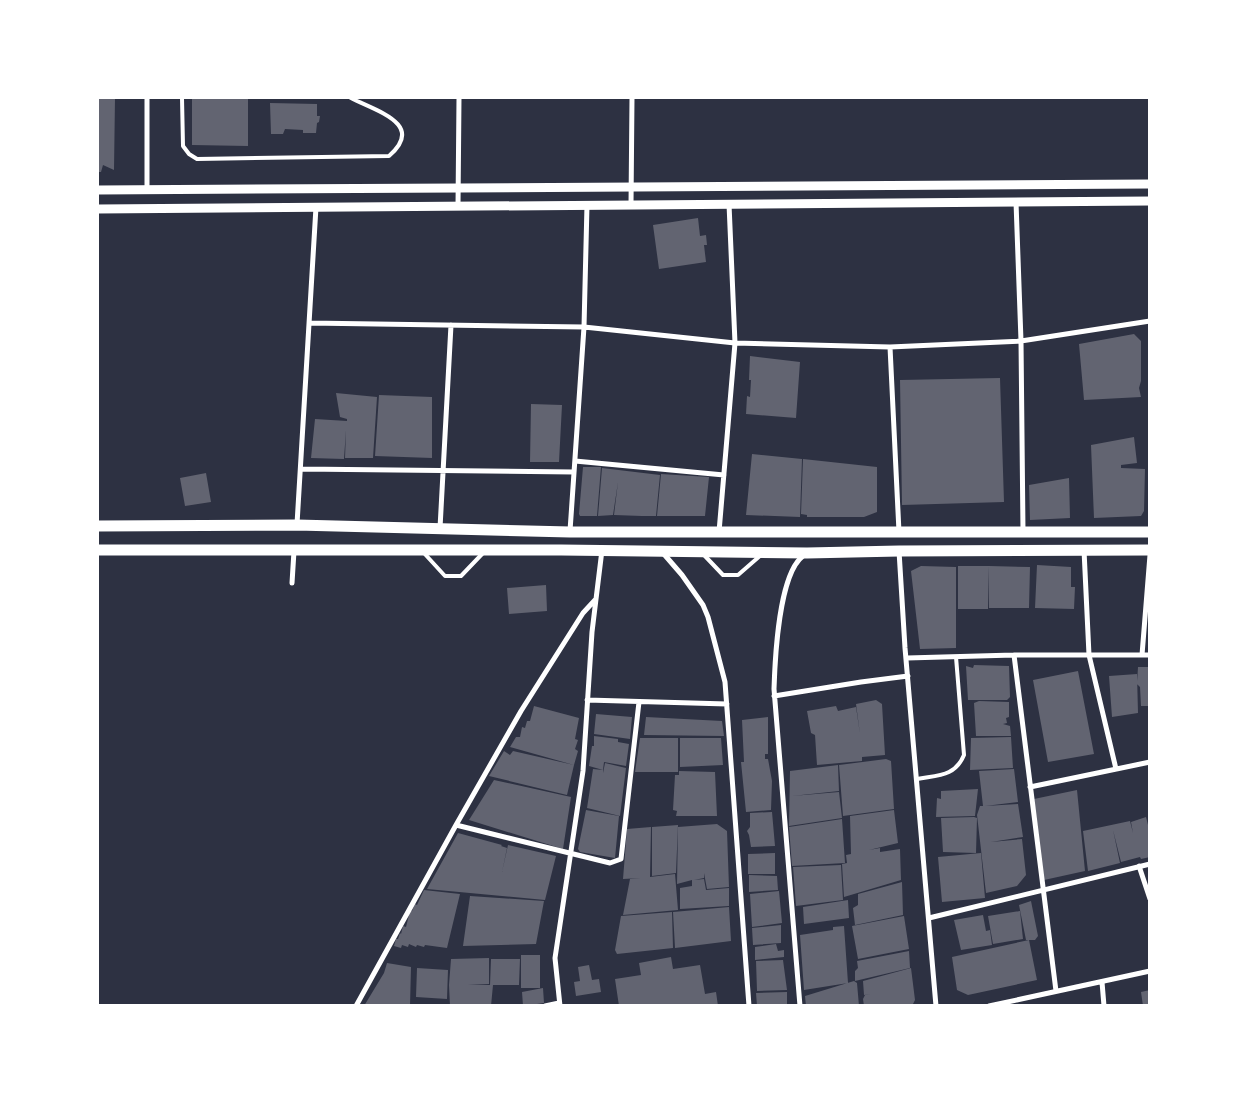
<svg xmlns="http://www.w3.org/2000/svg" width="1247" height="1103" font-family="'Roboto Condensed',sans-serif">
	<rect width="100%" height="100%" fill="#2d3142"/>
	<path fill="#626471" d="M98,98H115L114,170L103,165L101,172H98Z
		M192,98H248V146L192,145Z
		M270,103L317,104V116H320L319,122L317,123L316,133H303V130L285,129L283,134H271Z
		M698,218L700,236L706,235L707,245H704L706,262L659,269L653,225Z
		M1134,334L1141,341V381L1139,388L1141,397L1084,400L1079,344Z
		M750,356L800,362L796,418L746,414L747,396L750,397L751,380H749Z
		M1000,378L1004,502L902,505L900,380Z
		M336,393L377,397L373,458H345L346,430L344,459L311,458L315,419L347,421V419L340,417Z
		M379,395L432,397V458L375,456Z
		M531,404L562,405L559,462H530Z
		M1134,437L1137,463L1121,465V468L1145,469L1144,511L1141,516L1094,518L1091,445Z
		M752,454L802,459L800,517L746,515Z
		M803,459L877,467V512L864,517H807V515L801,514Z
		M583,467H601L597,516H580L579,514Z
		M602,468L660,475L656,516H642L643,494L642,516L614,515L618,482L613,515L598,516Z
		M206,473L211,502L185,506L180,478Z
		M661,474L709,477L705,516H657Z
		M1069,478L1070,518L1030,520L1029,485Z
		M1037,565L1071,567V587H1075L1074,609L1035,608Z
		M921,566L956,567V648L920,649L911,571Z
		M958,566H989L988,609H958Z
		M989,566L1030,567L1029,608H989Z
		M546,585L547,611L509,614L507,588Z
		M974,665L1009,666L1010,697L1007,700H968L966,666L973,668Z
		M1138,667H1150V706H1141L1140,687L1137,684Z
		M1078,671L1094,754L1048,762L1033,680Z
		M1137,674L1138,713L1112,717L1109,676Z
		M876,700L882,704L885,755L862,757V761L817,765L815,735L811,733L807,711L836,706L838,711L856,707L860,734L856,704Z
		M979,701L1009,702V717L1006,718L1007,723L1003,724L1010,726L1011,736H976L974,703Z
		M534,706L579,718L575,739L578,740L575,749L578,751L574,765L510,747L516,737H520L522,727L525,728L527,721H530Z
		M596,714L632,717L630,739L594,734Z
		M646,717L722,721L724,736L644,735Z
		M768,717V754H765V759H768L772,781L771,810L746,812L741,762H744L742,720Z
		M594,736L618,739V742L629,744L626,766L604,762L603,770L589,766L592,746H594Z
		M1011,737L1013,768L970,770L971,738Z
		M640,738H678V772H635Z
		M680,738H721L723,765L680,767Z
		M504,751L510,755L513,751L574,765L567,795L489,776Z
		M886,759L891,761L894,809L843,816L839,765Z
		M605,763L626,768L620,816L587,808L593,769L603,770V773Z
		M838,765L839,791L792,796L839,792L842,818L789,826L790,771Z
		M1014,769L1018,802L985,806L1018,804L1023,837L991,842L1022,839L1026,875L1017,886L986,893L977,815L980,806H983L979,771Z
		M679,771L715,772L717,816H676L677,811L673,810L675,775H679Z
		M494,780L571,797L563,849L469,820Z
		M978,789L975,816L936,817L937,798L941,799V791Z
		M1077,790L1085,871L1044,880L1034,799Z
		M586,810L619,816L615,858L580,852L578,849Z
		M894,810L898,843L869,850L880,848V852L900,849L901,880L844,897L842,864L847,863L846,855L851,854L850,816Z
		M772,812L775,846L751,847L749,835L747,831L750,827V813Z
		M974,817L977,818L976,853L943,852L941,818Z
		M1146,817L1150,833V857L1141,859L1140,857L1121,862L1113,830L1120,863L1088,871L1083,831L1130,821L1133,833L1131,822Z
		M842,819L845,863L792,866L789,827Z
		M717,824L727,831L729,887L707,889L704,873V878L694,880L704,879L706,890L729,888V906L680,909V888L692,886V880L677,884L678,827Z
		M678,825L676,873L652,876V827Z
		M651,827L650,877L675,874L678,910L623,915L630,879L641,878L623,879L627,829Z
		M458,833L502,845L501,846L507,848L502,872L508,845L556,856L545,900L427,889Z
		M775,853V874H748V854Z
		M981,853L985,898L942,902L938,857Z
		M841,865L843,900L796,906L793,867Z
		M749,875L777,876L778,890L749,892Z
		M902,882L903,915L855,925L853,908L858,905V894Z
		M424,890L460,894L447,948L425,945L424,947L417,945L416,947L409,944L408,947L402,945L401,948L394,946L396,939H398L400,933L401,934L403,926L406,927L410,911H412L415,904L417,905Z
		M779,891L782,923L752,927L750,894Z
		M470,896L544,901L536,944L463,946Z
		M848,900L849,918L804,924L803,907Z
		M1031,901L1038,936L1035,940H1026L1019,905Z
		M729,907L731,941L675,948L673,912Z
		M1020,911L1023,939L993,944L988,916Z
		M672,912L673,948L617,954L615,950L621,916Z
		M983,915L986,931L990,930L992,945L961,950L954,920Z
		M904,916L909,949L858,959L852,926Z
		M781,925V943L753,945L752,928Z
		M844,926L848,983L804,990L800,935L833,930V927Z
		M1029,940L1037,980L968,995L957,990L952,957Z
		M776,944L778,951L784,950V957L755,960V947Z
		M909,951L910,968L855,981V971L858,968L857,961Z
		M521,955H540V988H521Z
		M671,957L673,969L700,965L705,994L716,992L718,1006H619L615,979L641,975L639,963Z
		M489,958V984L468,985H490L491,959H520L519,985H493L491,1006H450L449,985L451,959Z
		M783,960L787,990L757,991L756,961Z
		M387,963L411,967L410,1006H364L384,973Z
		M589,965L592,980L599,979L601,992L576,996L574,982L580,981L578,967Z
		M417,968L448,970L447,999L416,997Z
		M911,968L915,1000L912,1006H864L863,999L865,995L871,994L864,995L863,981Z
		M854,981L857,983L859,1006H806L805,996Z
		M543,988L544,1003L523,1006L522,992Z
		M1150,990V1006H1143L1141,992Z
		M787,992V1006H757L756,993Z"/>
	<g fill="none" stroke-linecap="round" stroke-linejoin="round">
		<path stroke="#fff" stroke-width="4" d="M182,98L183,146L189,154L197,159L389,156C426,124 376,111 351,98
			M423,552L445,576H461L483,553
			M704,555L723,575H738L761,555
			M917,779C937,775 955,777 964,755L956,657"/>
		<path stroke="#fff" stroke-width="5" d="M147,98V190
			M1016,202L1021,341L1023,531
			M631,205L632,98
			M458,206L459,98
			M309,323L584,327L735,343L890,347L1021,341L1150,321
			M890,347L899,532
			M575,461L724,475
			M301,469L574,472
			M297,524L316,207
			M440,528L451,325
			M570,531L584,327L587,205
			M719,532L735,343L729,204
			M1084,550L1089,655L1116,769
			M899,551L905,648L936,1006
			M663,553L682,575L703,605L708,617L725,682L749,1006
			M292,583L294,551
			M1014,655L1056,991
			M1142,655L1150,555
			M907,658L1014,655H1150
			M774,696L861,682L908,676
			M587,700L727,704
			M1030,787L1150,762
			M456,825L610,863L621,859L639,702
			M1139,866L1150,899
			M929,918L1150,864
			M1102,982L1104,1006
			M356,1006L456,825L521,711L583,613L595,600
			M545,1006L559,1003
			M560,1006L555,958L583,771L592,632L602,550
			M800,1006L774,689C775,658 779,574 803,556
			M989,1006L1150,971"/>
		<path stroke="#fff" stroke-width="9" d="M98,190L1150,184
			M98,209L1150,201"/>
		<path stroke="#fff" stroke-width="11" d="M98,526L297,525L570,532H1150
			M98,550H561L807,553L899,551L1150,550"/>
	</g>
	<rect width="1247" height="1103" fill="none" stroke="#ffffff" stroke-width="198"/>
</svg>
